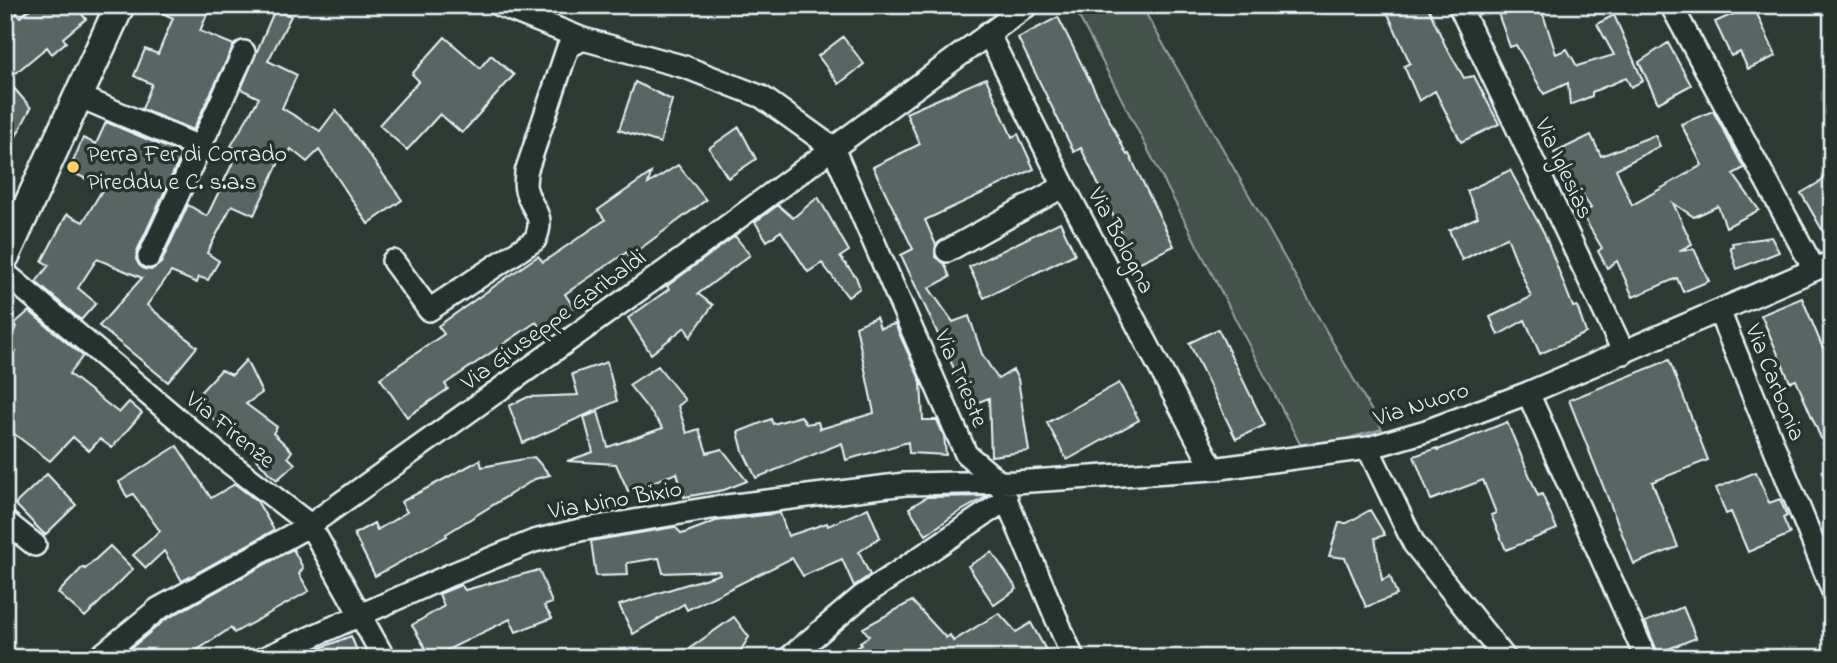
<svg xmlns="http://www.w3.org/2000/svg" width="1837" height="663" font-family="'Indie Flower',sans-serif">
	<rect width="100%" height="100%" fill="#2e3b35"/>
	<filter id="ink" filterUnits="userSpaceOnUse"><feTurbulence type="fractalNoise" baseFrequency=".0143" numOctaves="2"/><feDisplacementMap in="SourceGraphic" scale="14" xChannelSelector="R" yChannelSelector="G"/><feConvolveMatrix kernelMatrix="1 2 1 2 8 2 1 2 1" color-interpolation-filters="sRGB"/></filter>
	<g filter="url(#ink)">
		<path fill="#45524e" stroke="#96a2a3" stroke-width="2" d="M1073,5H1141L1382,429L1341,440L1300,444Z"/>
		<path fill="#596563" stroke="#e8f1f8" stroke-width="2" d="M35,5H74L86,19L63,38L66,42L52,54L47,47L7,80L31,108L5,157V20L16,12L20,17Z
			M145,5H211L200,31L234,45L193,130L142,109L152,84L134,76L145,49L158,54L173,18Z
			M1384,5H1427L1445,45L1464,78L1474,76L1499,124L1461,142L1435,91L1419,101L1404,66L1410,63Z
			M1495,5H1540L1556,54L1567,49L1577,66L1614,55L1597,24L1614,15L1643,81L1631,87L1626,78L1592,92V96L1570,105L1568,83L1544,94L1516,45L1510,47Z
			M1753,5L1776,56L1748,69L1740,52L1731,56L1715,22Z
			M275,9L291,16L268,61L297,75L282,108L320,131L336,110L402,200L368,224L319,150L307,162L291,149L285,161L281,158L254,215L232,205L207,253L219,261L208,280L199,277L197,283L171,272L147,305L197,347L168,382L99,326L142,278L97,259L78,288L96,303L81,320L36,282L49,265L42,261L67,214L83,222L104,187L69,171L83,138L96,144L106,122L182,154L137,251L136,259L139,265L144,269L151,270L161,263L188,205L207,216L239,150L231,146L259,98L241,89Z
			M1058,17L1127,155L1129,154L1174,246L1136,264L1081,148L1074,152L1018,38Z
			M445,37L480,68L491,55L514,75L462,133L440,114L407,150L379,125L419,81L412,74Z
			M843,37L864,64L839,84L818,56Z
			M1668,43L1691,85L1658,103L1639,62Z
			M986,78L1012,137L1018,134L1034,169L925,220L936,245L935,257L944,263L950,277L929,288L953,322L969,316L982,354L998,379L1013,370L1018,379L1029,451L991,456L989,398L971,405L901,255L913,249L873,167L920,144L906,113Z
			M635,82L672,100L660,143L619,130Z
			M1713,111L1744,168L1733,174L1759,210L1726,227L1718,206L1694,217L1673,203L1692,244L1679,251L1694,249L1709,281L1683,292L1677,278L1633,297L1617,261L1607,268L1598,251L1602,248L1581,213L1591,208L1554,153L1591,135L1601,156L1655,135L1660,146L1616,169L1632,205L1702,165L1681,124Z
			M739,127L756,159L728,178L709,148Z
			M678,165L706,200L629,257L627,252L565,294L574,308L542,330L536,322L445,384L448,389L407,417L380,378L444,334L438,326L506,278L538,256L543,262L605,220L598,210L651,173L648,184Z
			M1510,170L1544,233L1573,307L1577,306L1586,333L1540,354L1525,320L1498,335L1490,317L1531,297L1507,237L1462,260L1449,230L1478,217L1467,191Z
			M1832,175V247L1801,193Z
			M818,197L849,251L840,257L856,277L860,288L848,297L822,263L808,272L781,231L767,241L755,222L778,205L793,218Z
			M1060,222L1075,254L984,298L969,267Z
			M735,236L750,255L698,294L713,305L690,337L685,327L651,354L628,318L669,289L667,286Z
			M1771,237L1779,252L1737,269L1730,247L1733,246L1732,243Z
			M1802,298L1832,370V464L1796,380L1790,382L1761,315Z
			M29,311L83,356L69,374L119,413L129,402L142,413L112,448L100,439L89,451L73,437L50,461L5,427V362L16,351L5,340L17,327L14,324Z
			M876,317L880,328L895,324L921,382L923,420H937L944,436L946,455L909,453L908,442L846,460L842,443L756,478L743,451L738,432L771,419L773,424L801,416L806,424L818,422L820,429L874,413L856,326Z
			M1218,329L1265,425L1236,439L1189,343Z
			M246,360L262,393L246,404L277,427L273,433L292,451L288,457L295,464L277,480L268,472L223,421L219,423L190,403L221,370L232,375Z
			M1669,360L1708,460L1652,482L1678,547L1634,564L1569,400Z
			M607,362L617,401L523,443L509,406L528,397L578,395L572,374Z
			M658,366L685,400L678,406L687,433L699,429L707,453L722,449L747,481L724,490L684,497L677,473L628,491L616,464L567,461L593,452L584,417L598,412L608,447L663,428L629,385Z
			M1119,383L1139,420L1067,460L1047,423Z
			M1507,422L1538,496L1542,494L1557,529L1506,550L1491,515L1496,513L1483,480L1431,500L1414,456L1437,448L1438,450Z
			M177,446L211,498L235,484L257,501L274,530L182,581L164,551L146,568L133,555L160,531L133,494L127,497L119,482Z
			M534,457L550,475L535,479L446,534L447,536L375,576L354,534L374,523L377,530L407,512L401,502L480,460L482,467Z
			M1756,472L1769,503L1780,499L1787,516L1783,518L1790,534L1748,552L1731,512L1726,514L1716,488Z
			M47,474L76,505L45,535L15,504Z
			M988,496L954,515L926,535L909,508L927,497Z
			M868,508L880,537L859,552L870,575L854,586L842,559L803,576L792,558L687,610L684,604L633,634L619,605L720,574L719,571L663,573L659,558L627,563L628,575L596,576L591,541L675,527L682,534L716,521L780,513L788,536L827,523L828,526Z
			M1370,510L1385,535L1375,538L1382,580L1390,576L1397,595L1366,607L1345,558L1329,556L1339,523H1347Z
			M110,546L133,569L85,617L58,593L83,567L85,569Z
			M293,549L303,568L299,574L309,591L234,633L231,628L185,658H152L148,652L136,658H119L165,620Z
			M992,552L1017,589L994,605L968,566Z
			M539,570L552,603L544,606L552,618L516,632L510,619L431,658L412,625L444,606L439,594L461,585L465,590Z
			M912,601L946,638L950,635L953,641L999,613L1016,632L1031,623L1047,652L1037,658H838L862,645L860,642L869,636L863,628Z
			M1683,607L1696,638L1658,653L1645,622Z
			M734,617L749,637L736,658H676Z
			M351,636L360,658H299L313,651Z"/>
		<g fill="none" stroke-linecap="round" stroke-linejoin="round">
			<defs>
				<path id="street" d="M499,5L583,39L685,67L762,97L833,148L966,454L999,482L1073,658
					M1459,5L1624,353
					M1671,5L1814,269
					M988,33L1064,186L1213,469
					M78,96L199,147
					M947,251L1064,186
					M149,257L244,52
					M393,261L429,310L535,240C546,214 532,212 526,190C524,185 526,177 526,172L568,47L583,39
					M5,273L227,461L310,525L384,658
					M1719,311L1832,589
					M1528,393L1646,658
					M1368,448L1414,544L1505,658
					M5,521L35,545
					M98,658L158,609L310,525L685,257L1028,5
					M264,658L450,575L534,541L580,530L711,508L905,484L1015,482L1213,469L1368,448L1426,431L1528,393L1832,262
					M789,658L861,597L1007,499"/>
				<path id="secondary" d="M5,256L120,5"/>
			</defs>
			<use href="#street" stroke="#e8f1f8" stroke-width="26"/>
			<use href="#secondary" stroke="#e8f1f8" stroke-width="33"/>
			<use href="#street" stroke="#26332d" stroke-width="21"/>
			<use href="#secondary" stroke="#26332d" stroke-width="28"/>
		</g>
	</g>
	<circle fill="#ffd166" stroke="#26332d" stroke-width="2.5" cx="73" cy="167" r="7"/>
	<g text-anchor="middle" stroke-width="7" stroke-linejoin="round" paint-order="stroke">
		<g font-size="24" fill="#e8f1f8" stroke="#26332d" text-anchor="start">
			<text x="87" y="161">Perra Fer di Corrado<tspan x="87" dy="28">Pireddu e C. s.a.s</tspan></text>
		</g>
		<g font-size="24" fill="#e8f1f8" stroke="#26332d">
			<text transform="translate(1565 168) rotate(65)" y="8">Via Iglesias</text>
			<text transform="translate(1122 240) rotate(62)" y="8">Via Bologna</text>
			<text transform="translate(553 319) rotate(-36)" y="8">Via Giuseppe Garibaldi</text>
			<text transform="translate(962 378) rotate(67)" y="8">Via Trieste</text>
			<text transform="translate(1776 382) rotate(68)" y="8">Via Carbonia</text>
			<text transform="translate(1421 403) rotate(-18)" y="8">Via Nuoro</text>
			<text transform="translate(231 429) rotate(39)" y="8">Via Firenze</text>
			<text transform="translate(615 499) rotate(-10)" y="8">Via Nino Bixio</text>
		</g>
	</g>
	<rect width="1837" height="663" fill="none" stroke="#26332d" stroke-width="28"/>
	<rect x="14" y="14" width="1809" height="635" fill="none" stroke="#e8f1f8" stroke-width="2.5" filter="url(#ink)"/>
</svg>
